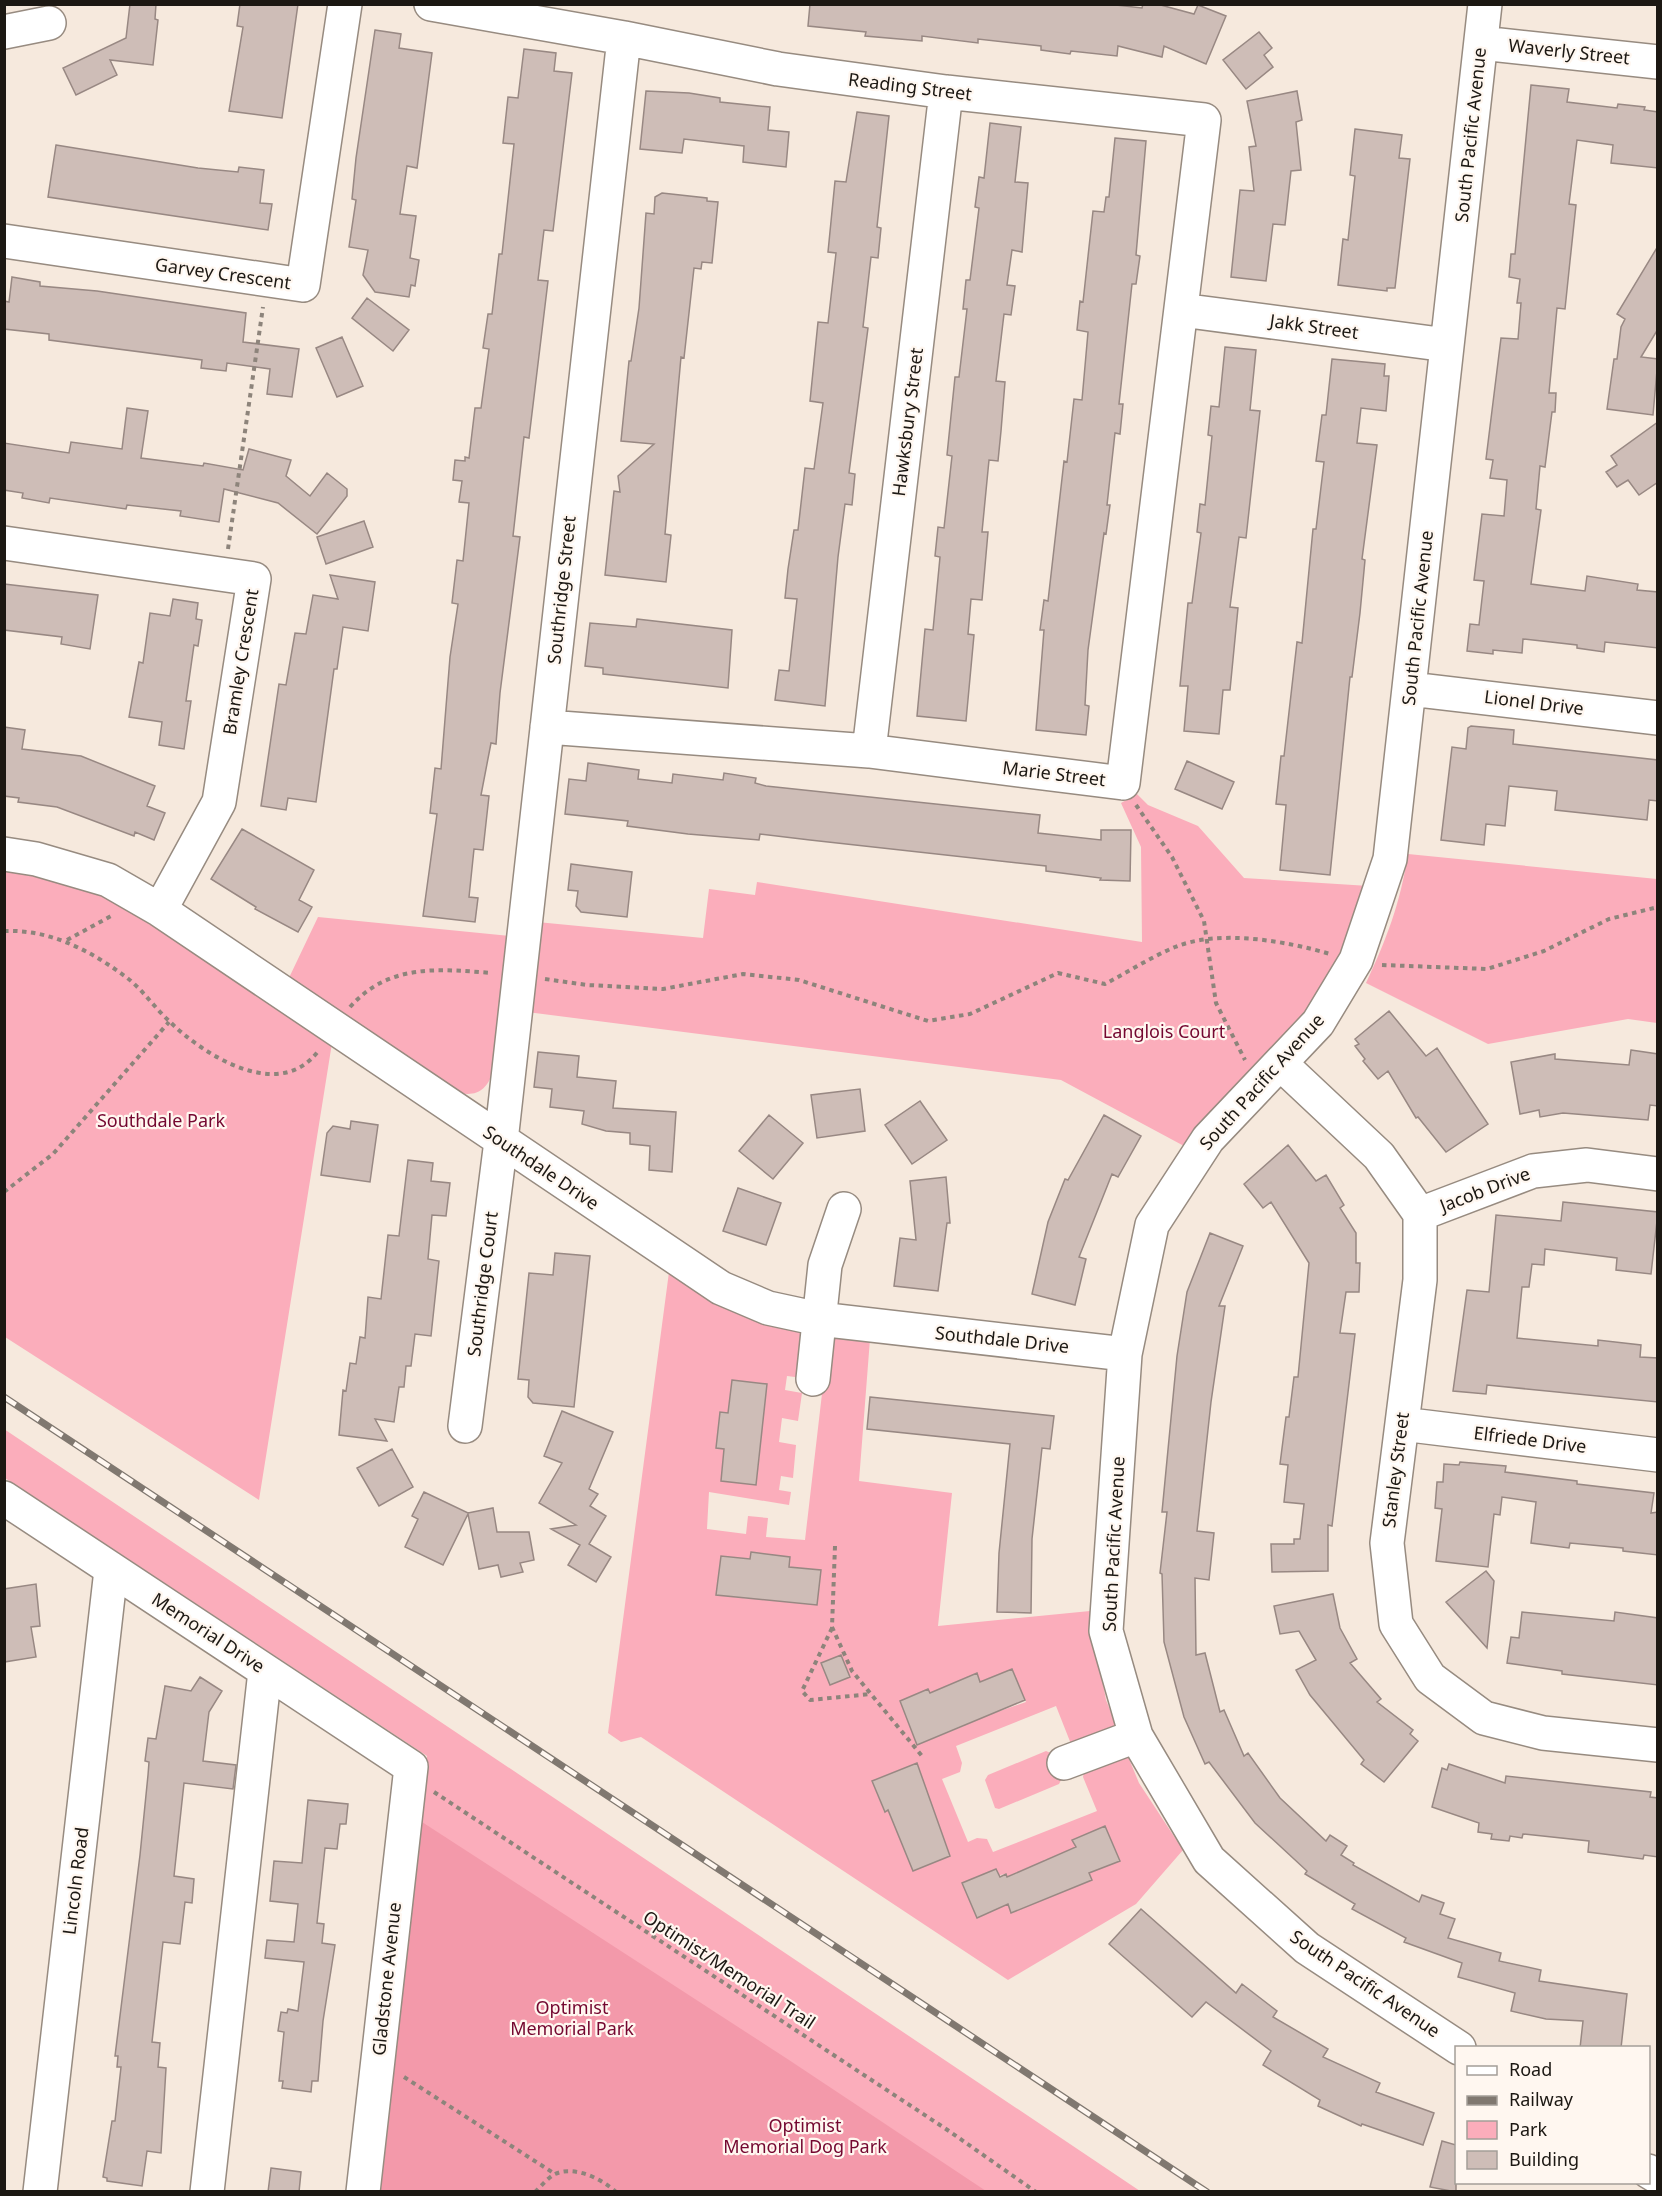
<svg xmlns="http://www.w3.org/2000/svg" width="1662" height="2196" font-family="'Noto Sans',sans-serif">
	<rect width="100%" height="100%" fill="#f6e9dd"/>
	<path fill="#fbadbb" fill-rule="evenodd" d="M1137,794L1148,805L1198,826L1244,878L1369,886L1352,938L1320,996L1292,1030L1184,1146L1061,1080L527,1012L537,922L703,938L709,889L755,895L757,882L1142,942L1141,847L1121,803Z
		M1408,854L1657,879V1023L1628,1019L1488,1044L1366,983C1387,938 1400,904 1408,854Z
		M4,866L108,897L332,1043L259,1500L5,1337Z
		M318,917L510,936L494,1069C486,1095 472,1098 449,1090L287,982Z
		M669,1272L806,1330L803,1378L787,1376L785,1390L802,1393L798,1421L782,1418L779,1442L796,1445L793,1478L781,1476L779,1490L791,1492L789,1505L709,1492L707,1529L746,1534L748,1516L768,1518L766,1537L805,1540L828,1342L832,1334L870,1339L859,1481L952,1493L938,1626L1090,1611L1106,1700L1117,1727L1071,1744L1056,1706L956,1746L962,1763L960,1772L942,1779L968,1842L977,1838L987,1839L993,1852L1097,1811L1083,1777L1085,1765L1127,1754L1139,1783L1183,1850L1136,1904L1008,1980L641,1737L621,1742L608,1733ZM720,1412L728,1413L760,1451L756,1485L721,1481L724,1449L716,1448ZM751,1552L789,1557V1567L821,1570L751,1599L717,1595L721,1556L750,1559ZM841,1656L849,1677L830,1685ZM1012,1669L1026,1702L991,1714L961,1717L964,1726L917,1745L900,1701L928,1690L932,1698L977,1674L980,1682ZM918,1766L950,1856L913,1871L888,1810L884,1811L872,1781L904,1768ZM1105,1826L1120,1860L1089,1873L1092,1880L1058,1894L1044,1860L1070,1853L1069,1850L1076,1847L1073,1840ZM1029,1867L1043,1899L1012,1913L1008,1904L977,1918L962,1883L1005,1874L1007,1877Z
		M4,1429L1140,2191H377L427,1756L5,1478Z
		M1046,1751L1053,1754L1061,1780L1059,1784L999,1809L995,1808L985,1780L988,1775Z"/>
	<path fill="#f399aa" d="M422,1822L789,2060L986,2191H381Z"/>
	<path fill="#cebdb7" stroke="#988883" stroke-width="1.5" d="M130,4H156L155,19L158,20L153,65L110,60L117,75L76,95L63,68L126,38Z
		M240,4H298L282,118L229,111L243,27L237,26Z
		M810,4H1107L1142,8L1143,4H1157L1194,14L1198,5L1226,16L1206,64L1164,46L1162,57L1118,46L1117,56L1071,51L1070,54L1041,50V46L978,39V43L922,36V41L865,36L866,32L808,26Z
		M375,30L401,34L399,48L432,53L417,168L407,166L400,214L416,216L410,258L419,260L415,286L411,285L409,297L375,292L363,275L368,250L349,247L356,200L352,199L356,158Z
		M1259,32L1272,48L1264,55L1273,67L1246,89L1223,60Z
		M524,49L556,53L554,71L572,73L553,231L544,230L538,280L548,281L529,438L524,437L513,536L520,537L500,693L496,744L491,743L481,795L489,796L483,850L474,849L469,897L478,898L475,922L423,916L437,814L430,813L435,768L441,769L450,657L458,604L452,603L457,560L463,561L469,503L459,502L462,481L453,480L455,460L465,461V457L469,458L475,408H481L489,349L483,348L488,314H492L499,254H502L514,144L503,143L508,97L518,98Z
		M1531,85L1569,89L1567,102L1617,108L1618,104L1645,107L1644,110L1658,112V168L1611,163L1613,145L1577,140L1569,204L1576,205L1570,261L1565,309L1557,308L1549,393H1556L1555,412H1552L1545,467L1540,466L1536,509L1541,510L1531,584L1585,591L1587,576L1638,584L1637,590L1658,592V648L1605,642L1604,652L1577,648V645L1523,639L1522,653L1493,650V654L1467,651L1470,624L1479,625L1484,581L1474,580L1482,514L1504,516L1507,480L1490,478L1493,460L1486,459L1501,338L1518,339L1521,303H1517L1520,279L1509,277L1511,254H1515Z
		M646,91L689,93L720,98V102L770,107L768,130L789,132L786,167L743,162L744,146L684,139L682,153L640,149Z
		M1297,91L1302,120L1296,122L1301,170L1291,171L1285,225L1273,224L1266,281L1231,277L1240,190L1254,191L1249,147L1256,146L1247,101Z
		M857,112L889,116L877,227L881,228L878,258L871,257L863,327L868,328L849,473L855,474L852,505L845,504L838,557L825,706L775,700L779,670L789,671L797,599L785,598L788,569L794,530H798L805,468L814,469L823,403L810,401L818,322L828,323L836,253L828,252L835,181L846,182Z
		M990,123L1021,127L1015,182L1028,183L1022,252L1012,250L1007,285L1015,286L1011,315L1004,314L996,381L1005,382L1001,431L998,461L989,460L982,532H988L982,600L971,599L968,634L974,635L966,721L917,716L925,629L933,630L940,557L935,556L938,527L944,528L952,456L947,455L955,377H959L967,309H963L966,280H970L979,208L975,207L979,177L984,178Z
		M1355,129L1402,135L1399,158L1410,159L1395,288H1387V291L1338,285L1343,239L1348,240L1355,176L1350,175Z
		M1115,138L1146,141L1136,255L1140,256L1136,284H1132L1119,404H1123L1120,434L1115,433L1107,505H1110L1106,534L1104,533L1088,650L1085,705L1089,706L1086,735L1036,730L1044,630H1040L1044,600L1048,601L1064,461L1067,462L1074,399L1082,400L1088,332L1077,330L1080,301L1083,302L1093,211L1104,212L1106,197H1109Z
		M56,145L198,168L238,172L239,167L264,170L260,203L272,204L268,230L48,197Z
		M662,193L707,198V201L718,202L712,263L702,262L701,269L694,268L684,358L681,357L665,534L671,535L666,582L605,575L614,491L620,492L618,476L654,444L621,441L629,361H631L639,308L646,213L654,214L655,197Z
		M1658,246V329L1641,357L1658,359L1653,415L1607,409L1614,359H1617L1621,327L1625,319L1617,314Z
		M12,277L40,282V286L97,291L246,313L243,342L299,349L292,397L267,394L270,369L227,363L226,371L201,368L202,360L49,340V334L4,329V301L9,302Z
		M367,298L409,330L393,351L352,318Z
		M342,337L363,386L337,397L316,348Z
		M1225,347L1256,350L1250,410L1260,411L1246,538L1239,537L1230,607L1238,608L1230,690H1223L1219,734L1184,731L1188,686H1180L1188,603H1192L1201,533L1197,532L1200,504L1205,505L1212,436L1208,435L1211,406L1219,407Z
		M1332,359L1385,364L1384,376H1389L1386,411L1361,408L1357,443L1377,445L1362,559L1365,560L1360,613L1352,677H1350L1330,875L1280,870L1286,805L1276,804L1281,756H1284L1297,642L1302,643L1313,529H1316L1324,462L1316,461L1322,415H1326Z
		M127,408L148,411L141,458L203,466L204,463L243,470L249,449L291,460L286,476L310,496L327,473L347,489V496L317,534L278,503L224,489L219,522L180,516L181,511L127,505L126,509L50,498L49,503L22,498L23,493L4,490V443L69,453L71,442L122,449Z
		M1658,422V482L1639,495L1628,480L1617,487L1606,472L1617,465L1611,456Z
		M364,521L373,547L326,564L317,537Z
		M330,575L375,582L368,631L343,627L337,669H334L316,802L288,798L286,810L261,806L279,684L286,685L295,633L306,634L313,595L338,599Z
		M4,584L98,595L90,649L61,644L62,637L4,630Z
		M173,599L198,603L196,619L202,620L198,646L194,645L186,701H191L184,749L159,745L162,722L129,717L139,662L143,663L150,613L170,616Z
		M637,619L732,630L728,688L603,674V668L585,666L590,623L636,627Z
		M1471,726L1514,730L1513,744L1658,760V801L1649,800L1647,820L1555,810L1557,791L1509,786L1505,826L1486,824L1484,845L1441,840L1452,747L1466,749L1468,728Z
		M4,727L25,730L22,749L81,756L155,786L147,806L165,813L154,840L135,832L134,836L57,807L18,802L19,798L4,796Z
		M1187,761L1234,782L1222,809L1175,789Z
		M588,763L639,770L638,779L672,783L673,774L723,780L724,773L756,778L755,783L766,786L1040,815L1038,833L1101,840V830H1131L1130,881L1100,880L1101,878L1046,871V866L810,840L760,834L759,840L688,834L627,826L628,821L565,814L569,779L586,781Z
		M242,829L314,870L299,900L312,907L298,932L255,909L256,907L211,879Z
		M571,864L632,872L627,917L581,912L576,906L578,891L568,890Z
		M1389,1011L1426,1056L1437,1048L1488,1124L1446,1152L1418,1117L1416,1118L1388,1071L1378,1079L1363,1061L1365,1059L1355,1046L1359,1044L1355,1039Z
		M1631,1050L1658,1054V1106L1650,1105L1648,1120L1563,1113L1540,1117L1539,1110L1520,1114L1511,1062L1555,1054V1059L1629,1065Z
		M538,1052L579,1056L577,1077L616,1081L613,1108L676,1112L672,1172L649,1170L650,1146L630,1144V1133L606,1131L582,1124L584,1111L550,1107L552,1089L534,1087Z
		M860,1089L865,1131L817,1138L811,1095Z
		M920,1101L947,1140L912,1164L885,1125Z
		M769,1115L803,1143L773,1179L739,1151Z
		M1104,1115L1141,1136L1118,1177L1112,1174L1079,1257L1086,1259L1075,1305L1032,1294L1048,1222L1065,1179L1068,1180Z
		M351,1121L378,1125L370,1182L321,1175L327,1133L333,1126L350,1129Z
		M1288,1145L1316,1181L1326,1175L1344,1205L1340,1208L1356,1233V1263H1360L1359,1292H1346L1340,1333L1355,1334L1332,1526L1328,1525V1571L1272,1572L1271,1544H1294V1539H1300L1304,1504L1284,1502L1288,1465L1280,1464L1286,1417H1289L1294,1377H1298L1309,1263L1271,1202L1263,1208L1244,1184Z
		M408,1160L433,1163L431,1181L450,1183L446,1216L432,1215L428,1259L439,1261L431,1336L415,1334L411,1366H406L404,1387H399L394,1422L375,1419L387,1441L339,1435L343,1390L346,1391L350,1363L356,1364L360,1337L365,1338L368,1297L381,1299L388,1235L399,1236Z
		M946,1177L950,1223H947L938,1291L894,1286L900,1238L916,1240L910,1181Z
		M738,1188L781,1203L766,1245L723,1231Z
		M1563,1202L1658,1212L1651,1274L1616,1270L1617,1258L1545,1249L1544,1265L1532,1264L1529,1287H1522L1517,1338L1598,1346V1340L1641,1345L1640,1357L1658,1358V1402L1487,1385L1486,1394L1453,1391L1467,1290L1489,1292L1496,1215L1561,1221Z
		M1210,1233L1243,1246L1219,1306H1225L1211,1402L1197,1531L1214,1533L1209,1580L1195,1578L1196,1655L1205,1653L1220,1712L1224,1710L1244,1756L1248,1753L1280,1798L1326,1841L1330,1835L1347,1846L1341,1855L1354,1863L1353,1865L1419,1902L1422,1895L1444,1903L1440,1914L1455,1919L1448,1938L1501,1953L1499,1961L1541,1970L1539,1981L1627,1994L1621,2048H1580L1583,2021L1546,2019L1511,2011L1515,1993L1458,1977L1462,1963L1404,1942L1406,1938L1352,1909L1355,1904L1305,1874L1307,1871L1255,1823L1209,1762L1205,1764L1184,1717L1164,1642L1162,1574L1160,1573L1167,1512H1162L1177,1356L1187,1292Z
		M555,1253L590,1256L574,1407L533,1403L528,1397L529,1380L518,1379L529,1273L553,1275Z
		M732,1380L767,1384L756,1485L721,1481L724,1449L716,1448L720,1412L728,1413Z
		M870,1397L1054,1416L1050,1449L1042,1448L1032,1539L1031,1613L997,1612L999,1553L1010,1444L867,1429Z
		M562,1411L613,1432L589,1489L598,1494L590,1506L606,1516L589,1544L611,1557L596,1582L568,1565L580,1545L551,1529L576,1525L539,1503L562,1463L544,1456Z
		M392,1449L413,1487L379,1506L357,1468Z
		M1460,1462L1506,1466L1505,1472L1577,1481V1484L1654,1493L1651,1513L1658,1512V1555L1623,1551V1548L1570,1543L1569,1548L1531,1543L1536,1502L1502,1497L1500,1515L1494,1514L1488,1567L1436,1561L1442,1509L1435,1508L1437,1482H1443L1444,1464L1459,1465Z
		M424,1492L468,1513L493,1508L497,1532H529L534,1560L520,1563L523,1572L501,1577L498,1565L479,1569L468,1514L443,1565L405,1547L418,1519L412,1516Z
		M751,1552L790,1557L789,1567L821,1570L817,1605L716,1595L721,1556L750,1559Z
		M1486,1571L1494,1581L1487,1648L1446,1602Z
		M36,1584L40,1626L31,1627L36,1657L4,1662V1589Z
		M1333,1594L1340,1628L1357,1659L1350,1663L1381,1699L1377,1702L1413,1730L1410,1734L1418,1741L1384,1782L1361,1764L1364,1760L1310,1695L1296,1670L1316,1660L1299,1631L1280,1634L1274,1606Z
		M1522,1612L1614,1621L1615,1612L1658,1618V1685L1562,1674V1671L1507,1663L1511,1637L1519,1638Z
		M841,1655L850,1677L830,1685L821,1663Z
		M1012,1669L1025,1700L917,1745L900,1701L928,1689L930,1693L977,1673L980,1682Z
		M200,1677L222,1691L209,1712L203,1761L236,1765L233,1789L184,1783L174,1876L194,1879L192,1903L185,1902L180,1944L163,1942L152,2042L160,2043L158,2067L166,2068L161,2153L147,2151L142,2186L107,2181V2178L103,2177L112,2121H115L121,2067H117L118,2056H115L140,1855L148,1775L149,1762L145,1761L148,1738L156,1739L165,1686L191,1691Z
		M917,1763L950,1856L913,1871L888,1810L885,1812L872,1781Z
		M1449,1764L1505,1783L1506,1776L1651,1792L1650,1797L1658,1798V1857L1644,1855L1643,1859L1588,1852L1589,1841L1523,1834L1522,1838L1510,1836L1509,1841L1491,1839L1492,1834L1478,1832L1479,1823L1432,1807L1442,1768L1447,1770Z
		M308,1800L348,1804L346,1824H340L337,1849L325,1848L317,1923L324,1924L322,1943L335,1945L323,2021L318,2081H312L311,2092L282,2088L283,2081H279L284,2032L278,2031L281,2012L287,2013L288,2009L298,2011L304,1962L265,1958L267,1940L294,1942L298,1904L270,1901L274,1861L302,1863Z
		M1105,1826L1120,1861L1089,1873L1092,1880L1011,1913L1008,1904L977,1918L962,1883L996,1869L1000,1877L1006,1874L1007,1877L1076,1847L1072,1840Z
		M1141,1909L1236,1993L1242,1984L1277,2011L1273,2017L1328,2049L1323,2057L1380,2083L1376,2092L1434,2113L1423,2145L1362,2124L1361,2126L1318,2106L1320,2100L1263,2065L1271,2051L1206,2002L1192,2017L1109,1944Z
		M1442,2141L1456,2145V2192L1430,2187Z
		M271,2168L301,2172L299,2192H268Z"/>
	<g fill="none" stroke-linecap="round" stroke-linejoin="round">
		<defs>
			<path id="minor" d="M431,4L624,38L778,69L946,92L1204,120L1123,783L869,751L547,727
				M4,32L49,23
				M1481,43L1658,62
				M4,241L303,285L345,4
				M1181,310L1447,345
				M4,543L254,579L219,802L160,910
				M1410,689L1658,718
				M869,751L946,92
				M4,854L36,859L108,880L160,910L721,1288L768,1308L819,1319L1125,1354
				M1281,1064L1379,1156L1420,1214V1280L1387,1543L1396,1624L1430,1678L1484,1718L1543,1733L1658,1745
				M1420,1214L1533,1171L1587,1165L1658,1174
				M813,1379L825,1265L844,1209
				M1402,1424L1658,1455
				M465,1426L501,1141L624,38
				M4,1498L411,1767L363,2192
				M1064,1763L1136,1736
				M1459,2048L1307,1948L1209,1860L1136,1736L1106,1631L1125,1354L1152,1225L1208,1139L1318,1023L1356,960L1390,859L1485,4
				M1648,2171L1658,2177
				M40,2192L111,1570
				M207,2192L265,1671"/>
		</defs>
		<use href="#minor" stroke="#978b80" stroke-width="36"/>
		<path stroke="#8d847b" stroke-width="4" stroke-dasharray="4.5 4.5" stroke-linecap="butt" d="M228,549L263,307
			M1136,805L1172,857L1204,921L1216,1003L1245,1060
			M4,931C50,929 91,951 126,977C142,989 154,1007 168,1020C203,1055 280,1104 319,1050
			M67,940L113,915
			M1382,965L1487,969L1544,951L1609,919L1658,907
			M545,979L587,985L663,989L743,974L799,980L928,1021L970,1014L1058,973L1105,984C1128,972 1151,957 1175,947C1219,929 1286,941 1330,954
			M350,1007C389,963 439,969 492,973
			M4,1192L53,1154L169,1022
			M835,1546L832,1627L852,1671L922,1756
			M832,1628L802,1691L810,1700L871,1694
			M434,1792L949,2131L1036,2192
			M404,2077L555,2174
			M535,2192C541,2186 547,2179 553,2175C573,2164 602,2179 616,2192"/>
		<use href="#minor" stroke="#fff" stroke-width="33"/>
		<defs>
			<path id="rail" d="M4,1397L1207,2192"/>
		</defs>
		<use href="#rail" stroke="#807870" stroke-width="7"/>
		<use href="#rail" stroke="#fff7f0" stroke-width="4.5" stroke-dasharray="14" stroke-linecap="butt"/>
	</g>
	<g text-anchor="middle" stroke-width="4.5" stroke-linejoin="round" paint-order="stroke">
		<g font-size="18" fill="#1c1813" stroke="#fff7f0">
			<text transform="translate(1569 52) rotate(6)" y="6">Waverly Street</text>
			<text transform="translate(910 87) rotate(7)" y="6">Reading Street</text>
			<text transform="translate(1471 135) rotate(-84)" y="6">South Pacific Avenue</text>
			<text transform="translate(223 274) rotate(8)" y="6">Garvey Crescent</text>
			<text transform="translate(1314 327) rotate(8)" y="6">Jakk Street</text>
			<text transform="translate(908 422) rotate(-83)" y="6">Hawksbury Street</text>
			<text transform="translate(562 590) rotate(-84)" y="6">Southridge Street</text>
			<text transform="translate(1418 618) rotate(-84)" y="6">South Pacific Avenue</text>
			<text transform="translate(241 662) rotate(-81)" y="6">Bramley Crescent</text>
			<text transform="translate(1534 703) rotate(7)" y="6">Lionel Drive</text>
			<text transform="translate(1054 774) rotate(7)" y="6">Marie Street</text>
			<text transform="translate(1262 1082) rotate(-48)" y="6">South Pacific Avenue</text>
			<text transform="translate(541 1168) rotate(34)" y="6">Southdale Drive</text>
			<text transform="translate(1485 1190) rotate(-21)" y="6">Jacob Drive</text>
			<text transform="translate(483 1284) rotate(-83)" y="6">Southridge Court</text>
			<text transform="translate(1002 1340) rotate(6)" y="6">Southdale Drive</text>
			<text transform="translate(1530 1440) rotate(7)" y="6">Elfriede Drive</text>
			<text transform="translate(1396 1470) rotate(-83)" y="6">Stanley Street</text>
			<text transform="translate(1114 1544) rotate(-87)" y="6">South Pacific Avenue</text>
			<text transform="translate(208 1633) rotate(33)" y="6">Memorial Drive</text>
			<text transform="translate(76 1881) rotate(-83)" y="6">Lincoln Road</text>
			<text transform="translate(729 1970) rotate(33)" y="6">Optimist/Memorial Trail</text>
			<text transform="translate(387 1979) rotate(-84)" y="6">Gladstone Avenue</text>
			<text transform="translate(1365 1984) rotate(34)" y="6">South Pacific Avenue</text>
		</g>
		<g font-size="18" fill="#740730" stroke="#fff7f0">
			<text x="1164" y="1038">Langlois Court</text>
			<text x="161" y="1127">Southdale Park</text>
			<text x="572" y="2014">Optimist<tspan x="572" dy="21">Memorial Park</tspan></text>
			<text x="805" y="2132">Optimist<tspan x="805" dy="21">Memorial Dog Park</tspan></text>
		</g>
	</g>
	<rect width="1662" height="2196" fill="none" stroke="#1c1813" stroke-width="12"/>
	<rect x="1455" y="2046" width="195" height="138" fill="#fff7f0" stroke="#a49e98" stroke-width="1.5"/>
	<rect x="1467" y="2066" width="30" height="9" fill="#ffffff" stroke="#a49e98" stroke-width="1.5"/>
	<text x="1509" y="2076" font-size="18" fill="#1c1813">Road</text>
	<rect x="1467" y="2096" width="30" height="9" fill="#807870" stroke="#a49e98" stroke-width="1.5"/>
	<text x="1509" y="2106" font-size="18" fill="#1c1813">Railway</text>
	<rect x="1467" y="2121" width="30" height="18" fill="#fbadbb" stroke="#a49e98" stroke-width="1.5"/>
	<text x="1509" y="2136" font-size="18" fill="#1c1813">Park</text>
	<rect x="1467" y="2151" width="30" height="18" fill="#cebdb7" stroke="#a49e98" stroke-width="1.5"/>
	<text x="1509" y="2166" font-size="18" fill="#1c1813">Building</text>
</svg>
